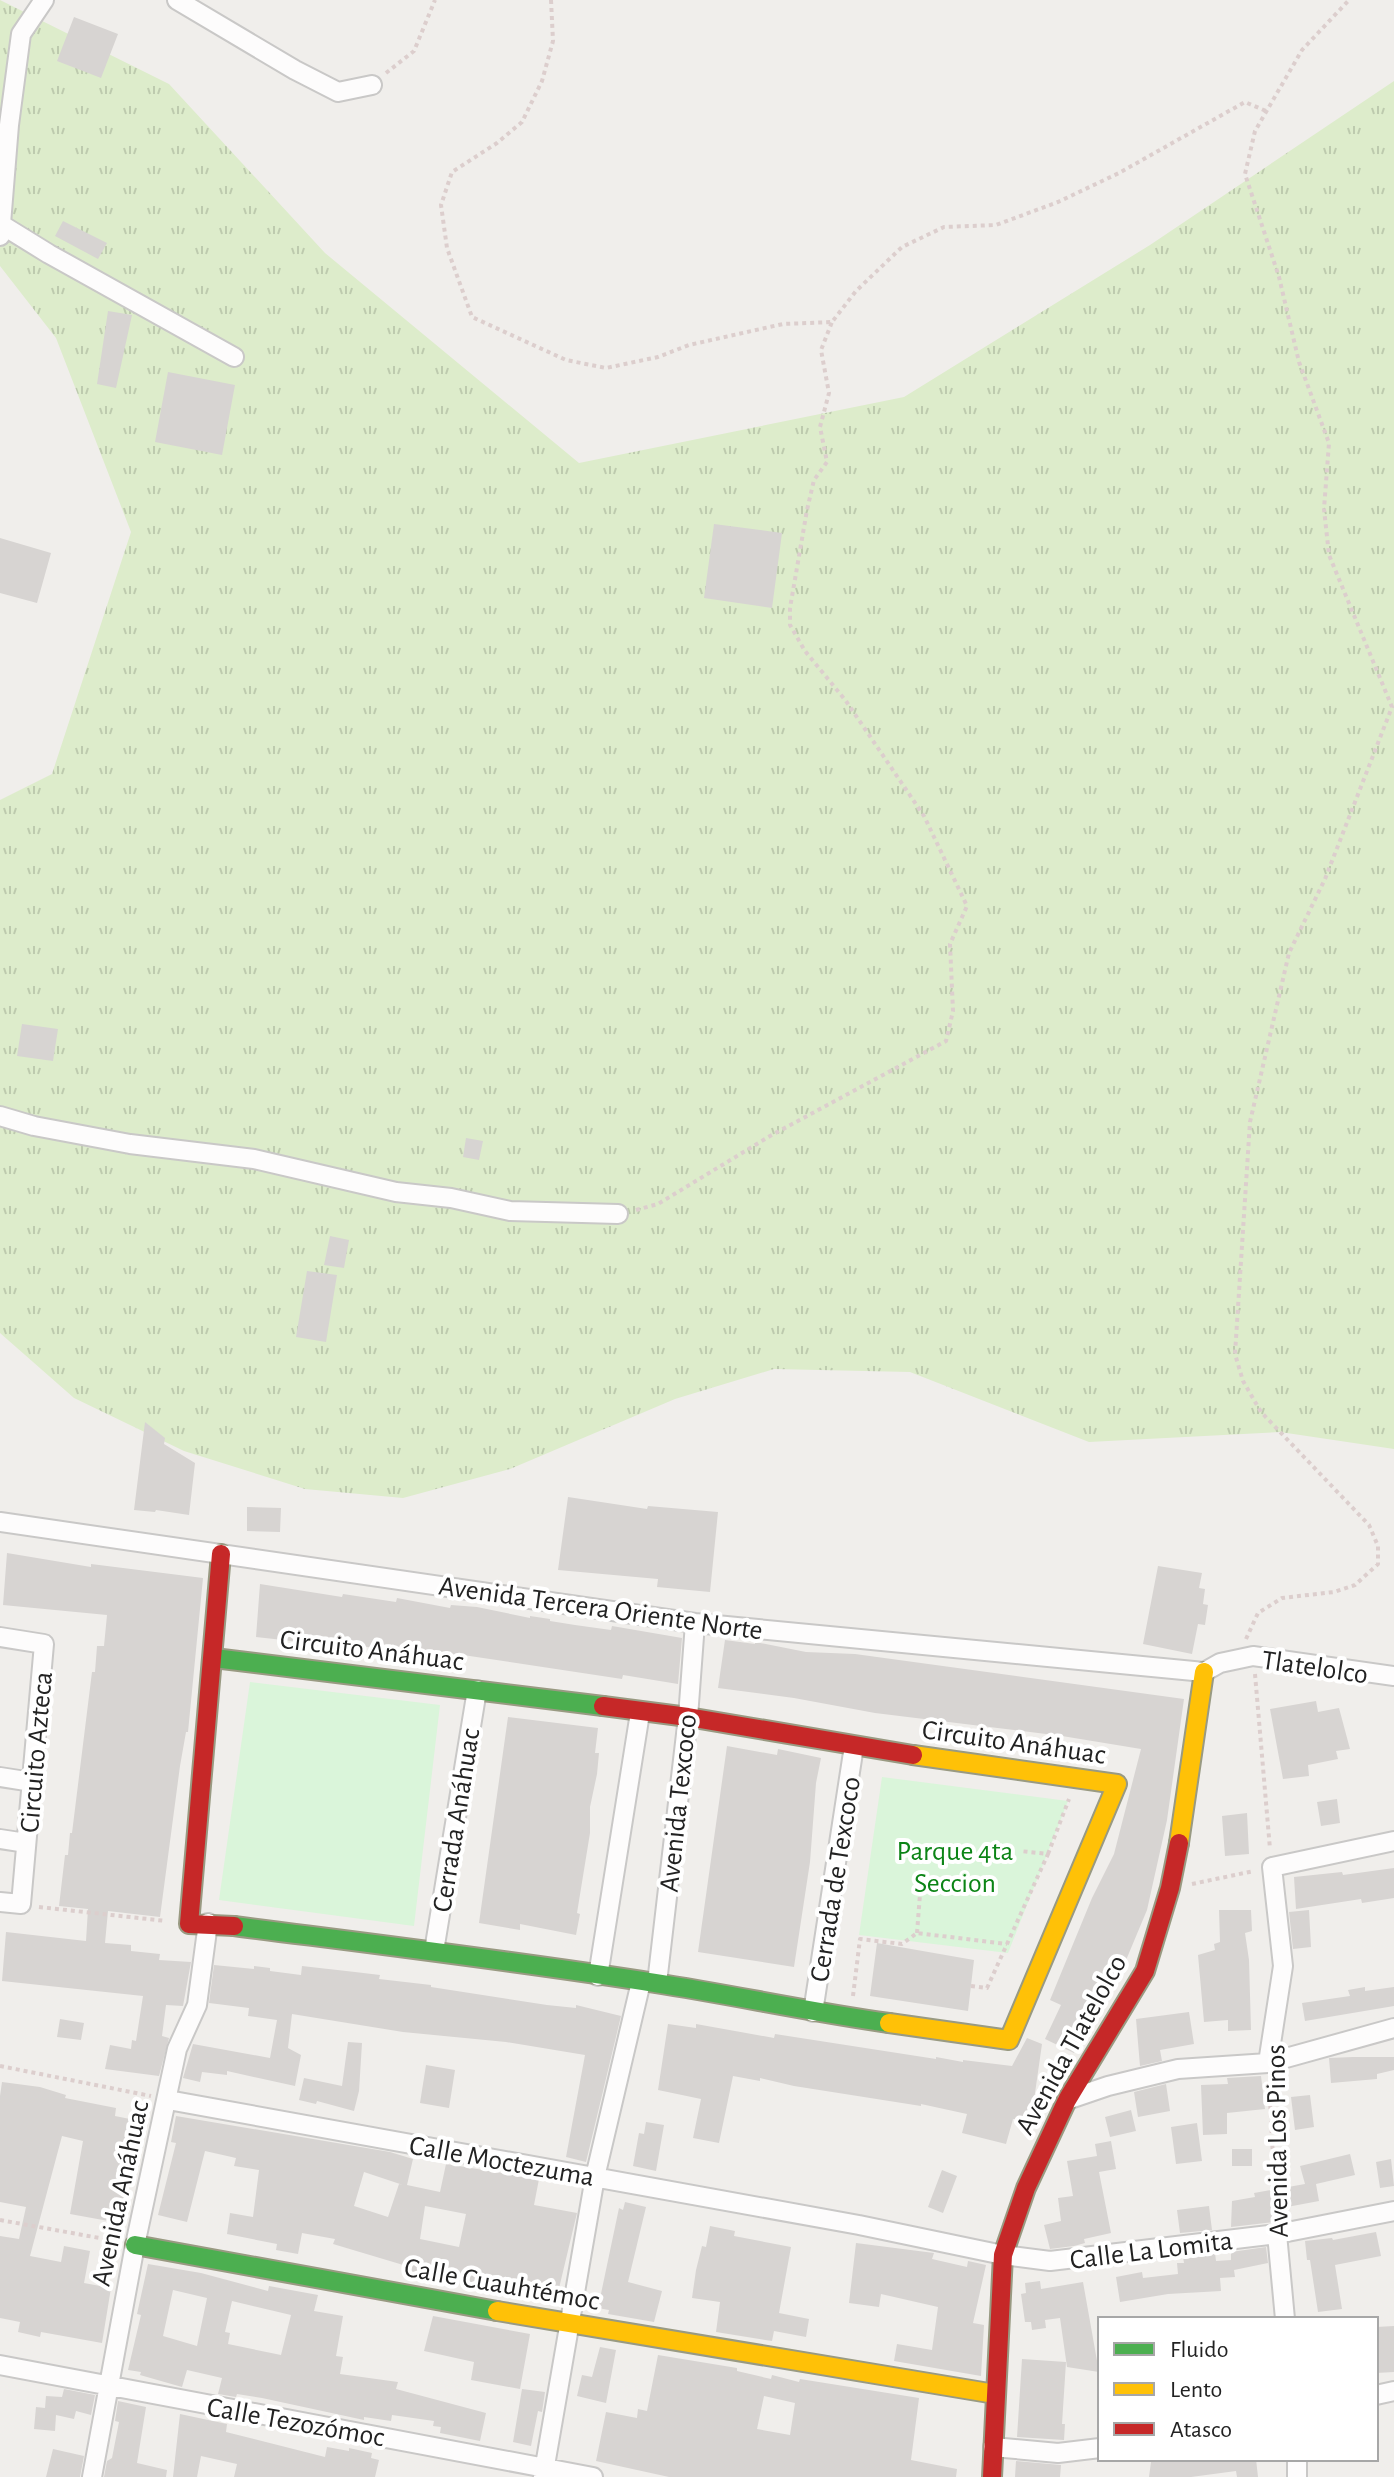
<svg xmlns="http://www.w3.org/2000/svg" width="1394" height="2477" font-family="'Alegreya Sans',sans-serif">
	<defs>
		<pattern id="grass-tufts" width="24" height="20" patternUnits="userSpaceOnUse" patternTransform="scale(2)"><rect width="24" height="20" fill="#ddeccb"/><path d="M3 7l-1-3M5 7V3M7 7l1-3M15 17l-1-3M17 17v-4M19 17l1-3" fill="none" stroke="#bdcaae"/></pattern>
	</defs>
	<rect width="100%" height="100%" fill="#f0eeeb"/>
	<path fill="url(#grass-tufts)" d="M0,0L169,84L325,253L579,463L904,397L1150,245L1394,81V1449L1280,1432L1089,1442L910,1372L774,1369L675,1399L510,1469L403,1498L305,1489L184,1451L74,1398L0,1333V800L52,774L131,532L56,338L0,266Z"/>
	<path fill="#daf5da" d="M250,1682L440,1705L414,1926L219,1900Z
		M882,1777L1068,1801L1008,1953L859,1935Z"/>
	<path fill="#d7d4d2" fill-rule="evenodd" d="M74,17L118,34L101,78L57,61Z
		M63,221L107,243L98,259L55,236Z
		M108,311L132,315L116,388L97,384Z
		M168,372L235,385L222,455L155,442Z
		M714,524L782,533L772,608L704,598Z
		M0,538L51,553L37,603L0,593Z
		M22,1024L58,1029L53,1061L17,1056Z
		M466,1138L483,1141L479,1160L463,1157Z
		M330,1236L349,1240L344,1268L324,1265Z
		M307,1271L337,1275L326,1342L296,1337Z
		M145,1422L165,1438L164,1444L195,1463L189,1515L156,1510L155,1512L134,1510Z
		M568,1497L647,1509L648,1506L718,1512L710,1592L657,1587L658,1579L558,1570Z
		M247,1507L281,1508L280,1532L247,1531Z
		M7,1553L91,1567V1564L203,1578L188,1732H186L180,1766L160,1917L108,1911L105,1943L131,1945V1951L160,1954L159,1960L191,1962L183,2006L166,2005L162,2036L169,2038L159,2076L105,2069L110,2045L131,2049L132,2040L136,2041L143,1996L2,1981L6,1932L86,1941L88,1909L59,1906L65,1855H68L70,1833H72L92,1672H95L97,1646H104L107,1615L3,1605Z
		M1158,1566L1202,1573L1199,1588L1205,1589L1203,1604L1208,1605L1205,1625L1198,1624L1192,1654L1143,1644Z
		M260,1584L342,1597L343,1594L396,1602L397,1598L450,1608L451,1605L477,1607L530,1618V1616L550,1619V1621L575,1625L611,1630L612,1626L682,1638L678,1684L623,1675L622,1679L463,1655L433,1653V1656L412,1653L413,1649L381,1644L380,1649L356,1645L355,1648L256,1637Z
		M725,1640L755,1644V1642L806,1652L855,1654L1184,1699L1167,1820L1147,1910L1111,1996L1096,2020L1091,2018L1074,2053L1045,2039L1061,2005L1050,2000L1092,1898L1114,1854L1141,1749L1062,1736L875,1713L794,1698L718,1688Z
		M1316,1701L1318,1712L1339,1708L1350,1749L1336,1751L1338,1759L1308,1765L1309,1776L1283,1779L1270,1709Z
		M508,1717L598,1728L595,1753H599L597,1774L590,1807V1833L577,1913L580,1914L576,1935L520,1924V1930L479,1923Z
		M727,1746L777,1755L778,1749L821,1758L816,1783L810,1862L794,1967L698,1952Z
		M1337,1799L1340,1823L1321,1826L1317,1802Z
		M1247,1813L1249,1854L1225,1856L1222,1816Z
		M1394,1868V1898L1362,1903L1361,1899L1296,1909L1294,1877L1342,1872L1343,1875Z
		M1219,1910H1251L1252,1931L1245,1933L1249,1960L1251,2030L1228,2031V2020L1204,2022L1198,1955L1215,1950L1214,1944L1220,1942Z
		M1309,1910L1311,1947L1293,1949L1289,1912Z
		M877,1943L974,1960L968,2011L870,1996Z
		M214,1965L254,1969V1966L270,1968V1971L301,1975L302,1966L355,1972L380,1975L379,1979L431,1985V1987L547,2005L576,2008V2005L621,2016L586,2162L566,2157L585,2055L506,2042L403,2032L292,2014L288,2048L301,2055L295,2086L227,2071V2075L202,2072L200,2082L183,2078L193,2044L270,2058L277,2020L248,2016L249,2008L209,2003Z
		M1365,1987V1991L1394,1987V2006L1305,2021L1302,2003L1350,1996L1348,1990Z
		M1189,2012L1194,2044L1160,2050L1162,2061L1140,2066L1136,2019Z
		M60,2019L84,2023L81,2040L57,2037Z
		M668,2024L696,2028V2024L774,2038L775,2034L936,2059V2057L963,2062V2060L1012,2066L1027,2038L1042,2044L1031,2121L1013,2119L1006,2144L962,2133L967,2114L921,2104V2106L794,2086L760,2078V2081L733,2076L719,2143L693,2138L701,2099L658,2090Z
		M348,2042L362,2043L359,2091L354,2111L317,2101L316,2104L299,2100L304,2078L342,2086Z
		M1353,2057H1394V2070L1377,2074V2079L1331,2083L1329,2058Z
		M426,2065L455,2070L449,2108L420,2103Z
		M1261,2076L1265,2109L1227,2113V2134L1203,2135L1201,2085L1228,2084L1227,2078Z
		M2,2082L40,2087L66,2095L65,2098L116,2108L115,2116L145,2122L141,2147L136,2146L132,2163L125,2224L70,2214L83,2141L62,2136L30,2256L61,2262L64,2246L90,2251L84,2283L111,2288L102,2343L41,2332L40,2337L18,2332L20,2322L0,2318V2236L19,2239L26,2207L0,2202V2096Z
		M1166,2084L1170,2111L1138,2117L1134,2092Z
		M1310,2095L1314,2127L1295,2130L1291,2097Z
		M1131,2110L1136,2131L1110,2137L1105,2117Z
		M176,2116L390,2152L413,2159L407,2185L440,2192L446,2164L539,2179L534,2205L577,2213L555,2305L531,2301L532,2296L449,2279L433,2277V2280L409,2275L410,2267L333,2244L335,2239L302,2233L298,2254L276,2250L277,2244L227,2234L230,2213L253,2217L259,2170L234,2166L236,2158L205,2151L187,2222L158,2215L176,2143L171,2142ZM364,2172L403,2185L399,2184L388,2217L354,2206ZM425,2206L466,2214L459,2247L420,2239Z
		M646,2122L664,2125L656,2171L633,2166L639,2133L644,2134Z
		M1197,2123L1202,2161L1176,2164L1171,2127Z
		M1111,2141L1116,2169L1099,2172L1111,2233L1084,2239L1085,2243L1074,2246L1050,2249L1044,2225L1061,2221L1058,2198L1073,2196L1067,2161L1097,2156L1095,2144Z
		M1232,2149H1252V2166H1232Z
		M1350,2154L1355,2175L1316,2184L1319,2201L1271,2210L1274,2222L1231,2227L1232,2201L1255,2197L1254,2193L1305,2184L1300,2166Z
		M1391,2159L1394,2186L1380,2188L1376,2162Z
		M942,2170L957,2176L943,2213L928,2207Z
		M625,2202L646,2207L628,2282L662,2291L654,2322L608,2314L609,2310L598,2308L619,2208L623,2210Z
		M1209,2206L1212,2230L1180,2233L1177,2210Z
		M710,2226L735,2231L734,2236L791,2247L779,2313L809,2319L806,2337L774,2331L772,2341L716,2332L720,2302L692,2298L696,2270L702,2246L706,2247Z
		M1376,2232L1381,2256L1335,2265L1342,2309L1318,2312L1310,2260H1307L1305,2241L1332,2238L1333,2240Z
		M856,2243L934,2253L932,2259L967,2267L968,2261L986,2265L973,2323L984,2325L981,2376L894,2361L897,2344L932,2350L938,2307L881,2294L879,2307L849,2303Z
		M1266,2247L1268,2263L1234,2270L1235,2277L1220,2278L1221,2291L1168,2294L1120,2302L1116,2277L1142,2272L1143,2278L1178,2274L1177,2263H1184L1183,2257L1215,2253L1216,2261L1231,2260V2252Z
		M148,2264L201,2273L268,2291L269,2286L318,2295L314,2311L343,2316L336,2356L343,2357L340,2374L398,2382L396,2389L486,2413L480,2441L440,2433L441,2427L433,2426L434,2421L392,2415L391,2421L364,2417V2420L262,2398L237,2394L236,2397L218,2394L222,2378L187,2370L182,2387L140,2375L141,2372L128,2370L141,2315L137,2314ZM173,2290L207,2298L197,2346L163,2336ZM232,2301L291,2315L281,2355L228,2344L230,2333L225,2332Z
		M1040,2281L1041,2289L1083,2282L1099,2372L1067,2367L1060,2318L1045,2320L1046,2328L1032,2330L1031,2322H1025L1021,2294L1026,2293L1025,2283Z
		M433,2316L530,2334L520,2389L471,2380L474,2362L424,2351Z
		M1394,2326V2372L1376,2373V2327Z
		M600,2347L616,2350L606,2403L577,2396L582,2375L592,2377Z
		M658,2355L737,2368V2371L771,2379L772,2375L799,2382L800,2379L919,2398L911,2460L957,2469L956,2477H669L596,2461L606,2412L637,2418L638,2409L647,2411ZM764,2396L795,2403L790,2435L757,2429Z
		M1022,2359L1066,2362L1062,2424H1065L1064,2440L1017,2437Z
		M64,2389L95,2395L91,2415L76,2411L74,2419L56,2415L55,2431L34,2429L36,2407L45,2408L46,2396L62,2397Z
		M522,2389L545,2392L542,2412L538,2411L531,2446L513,2442Z
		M118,2401L146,2407L137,2463L167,2470L166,2477H104L107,2461L112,2458L119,2422L115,2421Z
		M180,2414L227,2424L226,2432L325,2457L327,2447L349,2451V2448L372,2453L371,2458L379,2460L375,2477H234L237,2464L201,2456L197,2477H173Z
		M53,2449L84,2456L80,2477H46Z
		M1177,2459H1256L1258,2477H1237L1236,2471L1191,2477H1149L1151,2462Z
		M1016,2461L1061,2465L1060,2477H1015Z"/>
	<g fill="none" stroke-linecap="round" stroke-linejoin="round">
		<defs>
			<path id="street" d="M177,0L295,70L338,92L372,85
				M2,225L49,254L234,357
				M0,236L9,125L21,34L44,0
				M0,1116L34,1126L130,1144L254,1159L396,1192L451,1198L510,1211L618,1214
				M0,1522L695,1623L1204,1672L1220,1663L1253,1656L1394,1676
				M0,1637L44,1644L21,1904L0,1902
				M0,1777L32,1782
				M0,1839L26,1843
				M434,1951L477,1690
				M598,1976L640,1713
				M657,1983L688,1717L695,1623
				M813,2012L854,1746
				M1268,2063L1283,1966L1272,1867L1394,1841
				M168,2100L859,2225L1003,2255L1050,2261L1277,2234L1394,2211
				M1067,2100L1108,2086L1178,2069L1268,2063L1394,2028
				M1277,2234L1285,2319
				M0,2365L593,2477
				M1376,2395L1394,2391
				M993,2447L1058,2453L1100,2448
				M1297,2459V2477
				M92,2477L135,2245L177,2049L197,2005L208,1923
				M543,2477L595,2177L641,1982"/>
			<path id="fast" d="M214,1658L603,1706
				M234,1926C374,1944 515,1961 655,1983C733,1995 810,2012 889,2023
				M135,2245L497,2311"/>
			<path id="slow" d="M1179,1843L1204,1672
				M889,2023L1009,2040L1117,1784L913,1755
				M497,2311L995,2394"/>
			<path id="jam" d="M221,1554L189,1924L234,1926
				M603,1706L688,1717L913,1755
				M992,2477L1003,2255L1026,2188L1067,2100L1145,1971L1170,1888L1179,1843"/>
		</defs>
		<use href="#street" stroke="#c9c8c7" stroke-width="22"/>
		<use href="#fast" stroke="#999a82" stroke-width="22"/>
		<use href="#slow" stroke="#999a82" stroke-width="22"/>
		<use href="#jam" stroke="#999a82" stroke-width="22"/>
		<path stroke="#dccecd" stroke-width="4" stroke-dasharray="4 4" stroke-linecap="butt" d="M551,0L553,41L542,81L522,122L497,143L452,172L441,205L447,248L472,317L566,360L606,368L658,357L689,345L783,324L832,322L856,291L902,247L944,227L996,225L1058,202L1119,173L1245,102L1266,111
			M386,73L414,51L435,0
			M636,1210L658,1204L770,1136L946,1041L953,1011L950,944L967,906L924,816L846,701L805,651L790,625V608L807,510L814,480L827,462L820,427L829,393L821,350L832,322
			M1246,1639L1258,1613L1282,1598L1334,1592L1355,1585L1378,1564V1546L1369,1525L1261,1412L1243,1381L1235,1354L1250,1122L1289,953L1325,879L1392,707L1329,555L1324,509L1329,443L1299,362L1279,277L1245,174L1255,131L1302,50L1349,0
			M1255,1674L1270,1849
			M1048,1854L1069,1799
			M1192,1884L1254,1871
			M39,1907L166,1921
			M917,1933L920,1894
			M971,1986L987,1988L1048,1854L1020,1851
			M853,1996L860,1939L902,1944L917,1933L1007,1944
			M0,2066L151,2096
			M1269,2081L1276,2216
			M0,2220L116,2241"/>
		<use href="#street" stroke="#fdfcfc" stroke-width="18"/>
		<use href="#fast" stroke="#4caf50" stroke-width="18"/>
		<use href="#slow" stroke="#ffc107" stroke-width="18"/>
		<use href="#jam" stroke="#c62828" stroke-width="18"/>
	</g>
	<g text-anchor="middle" stroke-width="8" stroke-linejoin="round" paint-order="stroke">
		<g font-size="28" fill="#222" stroke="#fff">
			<text transform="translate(601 1607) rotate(8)" y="10">Avenida Tercera Oriente Norte</text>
			<text transform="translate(372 1649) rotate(7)" y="10">Circuito Anáhuac</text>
			<text transform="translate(1315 1666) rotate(8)" y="10">Tlatelolco</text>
			<text transform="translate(1014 1741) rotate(8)" y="10">Circuito Anáhuac</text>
			<text transform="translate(35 1752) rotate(-85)" y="10">Circuito Azteca</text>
			<text transform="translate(677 1803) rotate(-84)" y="10">Avenida Texcoco</text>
			<text transform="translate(455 1820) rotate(-81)" y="10">Cerrada Anáhuac</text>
			<text transform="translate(834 1879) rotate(-81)" y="10">Cerrada de Texcoco</text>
			<text transform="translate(1070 2044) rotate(-61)" y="10">Avenida Tlatelolco</text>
			<text transform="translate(1276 2141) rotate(-91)" y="10">Avenida Los Pinos</text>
			<text transform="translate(502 2160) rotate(10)" y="10">Calle Moctezuma</text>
			<text transform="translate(119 2193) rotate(-78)" y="10">Avenida Anáhuac</text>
			<text transform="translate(1151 2249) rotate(-7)" y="10">Calle La Lomita</text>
			<text transform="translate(502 2283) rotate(10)" y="10">Calle Cuauhtémoc</text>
			<text transform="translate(296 2421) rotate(10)" y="10">Calle Tezozómoc</text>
		</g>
		<g font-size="28" fill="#0c8416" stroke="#fff">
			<text x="955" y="1860">Parque 4ta<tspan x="955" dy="32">Seccion</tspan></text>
		</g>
	</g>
	<rect x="1098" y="2317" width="280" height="144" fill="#ffffff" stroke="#a7a7a7" stroke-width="2"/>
	<rect x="1114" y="2343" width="40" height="12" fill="#4caf50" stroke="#a7a7a7" stroke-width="2"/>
	<text x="1170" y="2357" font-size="24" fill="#222222">Fluido</text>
	<rect x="1114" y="2383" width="40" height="12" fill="#ffc107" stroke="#a7a7a7" stroke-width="2"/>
	<text x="1170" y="2397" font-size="24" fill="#222222">Lento</text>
	<rect x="1114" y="2423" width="40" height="12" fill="#c62828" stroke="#a7a7a7" stroke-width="2"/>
	<text x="1170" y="2437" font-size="24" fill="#222222">Atasco</text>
</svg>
